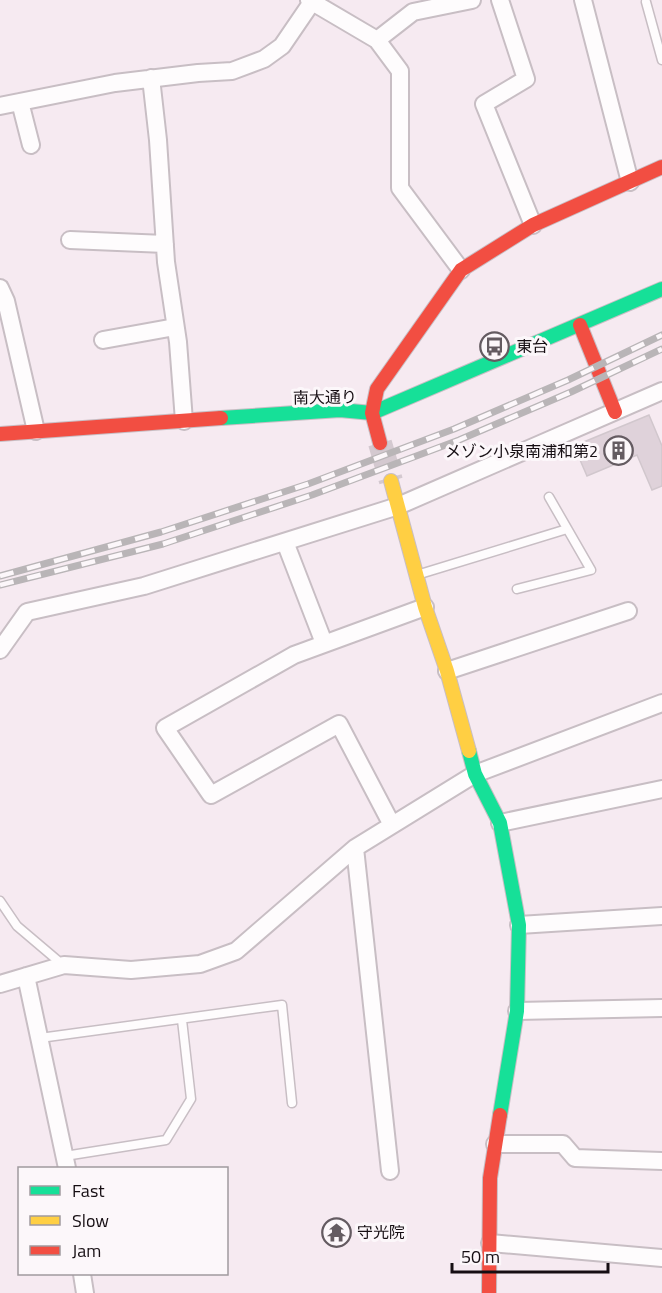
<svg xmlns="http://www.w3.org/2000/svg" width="662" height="1293" font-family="'Titillium Web','Noto Sans JP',sans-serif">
	<rect width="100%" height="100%" fill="#f6eaf1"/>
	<path fill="#dfd2da" stroke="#d1c7cd" stroke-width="1.5" d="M649,415L662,446V486L652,490L637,455L587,476L574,446Z"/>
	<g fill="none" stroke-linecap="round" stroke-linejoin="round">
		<path stroke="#d4c9d0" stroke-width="24" stroke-dasharray="24 12" stroke-linecap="butt" d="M380,443L391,481"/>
		<defs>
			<path id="lane" d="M646,2L662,60
				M420,574L567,529
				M517,589L591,570L549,497
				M0,901L17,926L63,965
				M40,1038L282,1005L292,1103
				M65,1156L166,1140L191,1099L182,1020"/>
			<path id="street" d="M309,0L377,40L400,71V188L461,270
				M500,0L526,79L484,104L533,225
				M583,0L630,182
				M377,40L413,12L472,0
				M151,78L158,140L166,262L178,342L184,421
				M20,102L31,145
				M0,106L115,83L198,73L232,71L264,59L282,46L312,2
				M70,240L165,244
				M0,288L6,301L36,431
				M103,340L175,327
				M285,542L324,643
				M0,650L27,612L144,586L398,506L662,391
				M447,671L628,611
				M500,823L662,789
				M392,825L339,724L211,795L165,728L294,655L425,607
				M355,848L390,1171
				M519,925L662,916
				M26,976L67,1168
				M0,984L64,965L131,970L200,964L236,951L355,848L475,774L662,703
				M517,1011L662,1008
				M495,1144H563L575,1158L662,1161
				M490,1243L662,1258
				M82,1274L85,1293"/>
			<path id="fast" d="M221,418L340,410L372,413L662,289
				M469,751L475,774L500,823L519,925L517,1011L500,1115"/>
			<path id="slow" d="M391,481L425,607L447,671L469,751"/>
			<path id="jam" d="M580,325L615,412
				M0,434L221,418
				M380,443L372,413L377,389L461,270L533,225L662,167
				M489,1293L490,1178L500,1115"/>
		</defs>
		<use href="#lane" stroke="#c8bec4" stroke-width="11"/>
		<use href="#street" stroke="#c8bec4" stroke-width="20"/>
		<use href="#fast" stroke="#c8bec4" stroke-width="16"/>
		<use href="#slow" stroke="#c8bec4" stroke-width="16"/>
		<use href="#jam" stroke="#c8bec4" stroke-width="16"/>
		<use href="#lane" stroke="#fefcfd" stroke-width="8"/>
		<use href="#street" stroke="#fefcfd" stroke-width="16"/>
		<use href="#fast" stroke="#16e098" stroke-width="14"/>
		<use href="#slow" stroke="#ffcf43" stroke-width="14"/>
		<use href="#jam" stroke="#f24e42" stroke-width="14"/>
		<defs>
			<path id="rail" d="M0,576L161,532L308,484L454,429L568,380L662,335
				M0,585L163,544L312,495L459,440L571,392L662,349"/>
		</defs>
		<use href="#rail" stroke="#b9b5b7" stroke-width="7"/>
		<use href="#rail" stroke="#fcf7fa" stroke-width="4.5" stroke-dasharray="14" stroke-linecap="butt"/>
	</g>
	<defs>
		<symbol id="bus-ring" viewBox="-11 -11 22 22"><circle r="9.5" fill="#fcf7fa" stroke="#645b61" stroke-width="1.5"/><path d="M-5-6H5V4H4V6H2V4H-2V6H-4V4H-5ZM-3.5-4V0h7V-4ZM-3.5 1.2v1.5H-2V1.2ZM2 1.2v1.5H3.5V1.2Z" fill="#645b61"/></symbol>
		<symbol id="building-ring" viewBox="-11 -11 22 22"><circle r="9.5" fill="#fcf7fa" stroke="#645b61" stroke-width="1.5"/><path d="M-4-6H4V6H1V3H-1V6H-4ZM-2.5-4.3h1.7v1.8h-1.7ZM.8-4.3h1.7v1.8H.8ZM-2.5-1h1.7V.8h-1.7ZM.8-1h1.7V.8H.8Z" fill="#645b61"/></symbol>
		<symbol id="temple-ring" viewBox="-11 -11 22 22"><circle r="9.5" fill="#fcf7fa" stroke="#645b61" stroke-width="1.5"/><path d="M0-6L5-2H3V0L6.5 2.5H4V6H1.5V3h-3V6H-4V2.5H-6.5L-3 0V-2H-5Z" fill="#645b61"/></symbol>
	</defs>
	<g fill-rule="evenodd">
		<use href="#bus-ring" x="478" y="330" width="33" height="33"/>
		<use href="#building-ring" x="602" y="434" width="33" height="33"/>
		<use href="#temple-ring" x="320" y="1216" width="33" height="33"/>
	</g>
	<g text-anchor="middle" stroke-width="6" stroke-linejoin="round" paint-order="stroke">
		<g font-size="16" fill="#160e13" stroke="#fcf7fa" text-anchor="start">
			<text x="516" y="352">東台</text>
			<text x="598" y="457" text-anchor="end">メゾン小泉南浦和第2</text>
			<text x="357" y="1238">守光院</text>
		</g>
		<g font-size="16" fill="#160e13" stroke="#fcf7fa">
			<text transform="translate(325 397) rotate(-1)" y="6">南大通り</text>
		</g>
	</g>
	<rect x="18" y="1167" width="210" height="108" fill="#fcf7fa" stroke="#a09a9e" stroke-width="1.5"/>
	<rect x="30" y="1186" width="30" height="9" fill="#16e098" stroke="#a09a9e" stroke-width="1.5"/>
	<text x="72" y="1197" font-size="18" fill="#160e13">Fast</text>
	<rect x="30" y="1216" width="30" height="9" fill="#ffcf43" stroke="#a09a9e" stroke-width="1.5"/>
	<text x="72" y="1227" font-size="18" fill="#160e13">Slow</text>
	<rect x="30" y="1246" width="30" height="9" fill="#f24e42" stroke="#a09a9e" stroke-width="1.5"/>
	<text x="72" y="1257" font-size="18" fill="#160e13">Jam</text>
	<path d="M452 1263v9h156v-9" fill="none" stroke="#160e13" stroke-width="3"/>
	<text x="461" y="1263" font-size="18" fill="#160e13" stroke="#fcf7fa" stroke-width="4.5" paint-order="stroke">50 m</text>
</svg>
